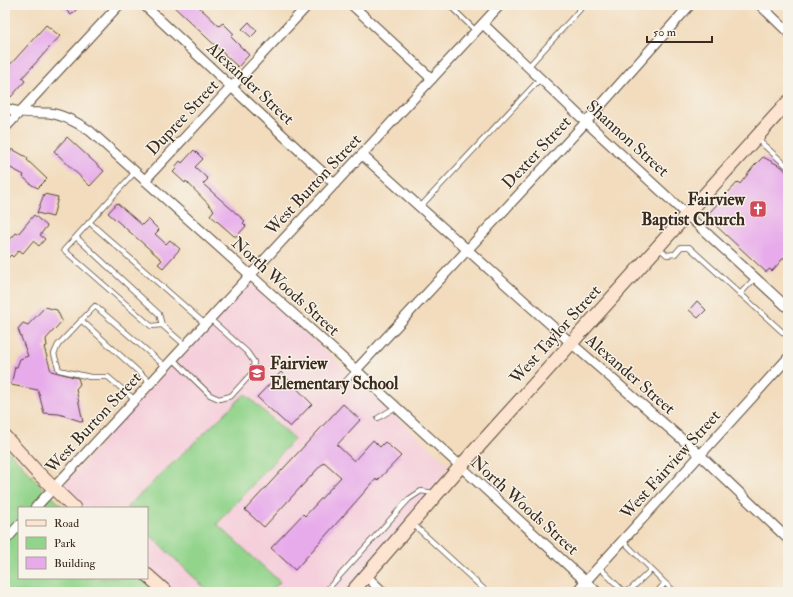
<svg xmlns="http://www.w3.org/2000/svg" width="793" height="597" font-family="'IM FELL Double Pica',serif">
	<rect width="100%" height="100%" fill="#f7f3e8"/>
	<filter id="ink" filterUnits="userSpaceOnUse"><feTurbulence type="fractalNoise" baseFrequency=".025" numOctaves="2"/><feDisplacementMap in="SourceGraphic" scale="8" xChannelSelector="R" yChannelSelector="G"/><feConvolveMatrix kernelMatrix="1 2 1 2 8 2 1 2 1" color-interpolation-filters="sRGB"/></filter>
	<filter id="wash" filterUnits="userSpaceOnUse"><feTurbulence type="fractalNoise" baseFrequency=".012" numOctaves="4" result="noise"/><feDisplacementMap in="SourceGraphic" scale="16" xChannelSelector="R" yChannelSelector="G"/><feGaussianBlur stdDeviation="0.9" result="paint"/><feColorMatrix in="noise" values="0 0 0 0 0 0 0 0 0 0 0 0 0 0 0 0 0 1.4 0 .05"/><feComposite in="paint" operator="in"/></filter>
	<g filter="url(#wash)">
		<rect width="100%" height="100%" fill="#f2dcbd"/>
		<path fill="#f5cfdb" d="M249,281L449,465L429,498L344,592H173L147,568V508H82L60,488Z"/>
		<path fill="#92d48c" stroke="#667f55" d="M245,394L294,439L217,524L280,582L270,592H209L147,532V508H126Z
			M5,447L40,485L64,508H19V578H141L156,592H5Z"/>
		<g id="blocks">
			<path fill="#e7abeb" d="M61,5H81L71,15Z
				M172,5H197L219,26L223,23L234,34L231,37L249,55L238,67Z
				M249,22L257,31L251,37L242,29Z
				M46,25L60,36L22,78L25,81L11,97L5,91V62L9,66Z
				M67,137L104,171L90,186L54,151Z
				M12,149L28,158L27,160L47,179L38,188L32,185L23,177L24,175L5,165V161Z
				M194,150L203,159L195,167L208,179L203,184L245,221L243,223L246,226L237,236H234L210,215L214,210L186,181L185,183L173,172L176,169L175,167L180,161L182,163Z
				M763,157L782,167L788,174V221L785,225L788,227V253L772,271L770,269L766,272L713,223L716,220L708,214L738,182L740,184L754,166Z
				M44,194L58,197L53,217L37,213Z
				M117,203L142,225L148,219L159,230L155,234L166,244L170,240L180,249L163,268L158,264L162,260L108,213Z
				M34,215L47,226L40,235L45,239L39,246L33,241L23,253L19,250L13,257L11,255L5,261V237L9,241L16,233L18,234Z
				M697,301L706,310L698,318L689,310Z
				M45,307L57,310L62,321L46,339L47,346L44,347L51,371L78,378L80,384L76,389L83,422L59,414L44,413L38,390L11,385L15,367H17L20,359L28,356L18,329L23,323L28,325Z
				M281,372L312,404L290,427L257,397Z
				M343,404L360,420L337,445L354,461L373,440L380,447L385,442L401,456L377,481L376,479L295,570L271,548L303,514L305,516L341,477L324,462L264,527L245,510Z"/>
		</g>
	</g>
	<g filter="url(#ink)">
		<use href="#blocks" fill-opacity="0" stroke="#564536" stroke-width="1"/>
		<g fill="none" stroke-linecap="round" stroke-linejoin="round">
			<defs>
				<path id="lane" d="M449,5L476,31
					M528,67L584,5
					M757,139L788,167
					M135,172L64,250L151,326L162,325L186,346
					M420,207L540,79
					M89,222L205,324
					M76,237L159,314L162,325
					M659,248L667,255L675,254L681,247H689L788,337
					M740,294L755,278
					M81,320L151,383
					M173,359L210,395L219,399L231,396L252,373L254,362L247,352L210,319
					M342,385L356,370
					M135,400L108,377H90L59,370L54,354L58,345L95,306L166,367
					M378,418L396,407
					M413,524L487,592
					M622,540L665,583L657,592
					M599,567L624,592
					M665,583L675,592
					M625,591L631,589L651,570
					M325,592L409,499L421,491L434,493"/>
				<path id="street" d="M144,5L335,184
					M352,5L432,79
					M760,5L788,32
					M483,24L586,122L788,308
					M5,108C21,114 33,112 49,113C64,115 78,123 90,131L356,370L597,592
					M5,128L119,5
					M362,155L571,343L699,454L788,539
					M145,180L308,5
					M356,370L586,122L690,5
					M35,508L500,5
					M5,541L19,525
					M366,576L383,592
					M576,592L788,358"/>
				<path id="secondary" d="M5,437L36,471L74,508
					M147,575L166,592
					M352,592L460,467L788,102"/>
			</defs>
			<use href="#lane" stroke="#564536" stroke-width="6"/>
			<use href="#street" stroke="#564536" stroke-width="11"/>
			<use href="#secondary" stroke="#564536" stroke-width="15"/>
			<use href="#lane" stroke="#fff" stroke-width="4.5"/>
			<use href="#street" stroke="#fff" stroke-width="9"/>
			<use href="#secondary" stroke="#fde4d0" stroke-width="13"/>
		</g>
	</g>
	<defs>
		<symbol id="church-square" viewBox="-11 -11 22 22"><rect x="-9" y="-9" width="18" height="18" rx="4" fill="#d1495b" stroke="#f7f3e8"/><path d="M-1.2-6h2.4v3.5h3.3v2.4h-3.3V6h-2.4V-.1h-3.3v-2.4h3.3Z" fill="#fff"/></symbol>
		<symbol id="school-square" viewBox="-11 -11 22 22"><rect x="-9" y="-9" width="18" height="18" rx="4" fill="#d1495b" stroke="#f7f3e8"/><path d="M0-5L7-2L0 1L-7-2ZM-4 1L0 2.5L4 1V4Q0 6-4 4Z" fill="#fff"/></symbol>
	</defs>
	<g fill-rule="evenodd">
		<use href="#church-square" x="748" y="199" width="20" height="20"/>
		<use href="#school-square" x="247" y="363" width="20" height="20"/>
	</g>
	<g text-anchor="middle" stroke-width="3" stroke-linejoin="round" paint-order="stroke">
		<g font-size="17" fill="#3b2a1e" stroke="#f7f3e8">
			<text transform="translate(251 83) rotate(43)" y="6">Alexander Street</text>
			<text transform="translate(182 117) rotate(-47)" y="6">Dupree Street</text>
			<text transform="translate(628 138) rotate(42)" y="6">Shannon Street</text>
			<text transform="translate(536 152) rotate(-47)" y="6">Dexter Street</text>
			<text transform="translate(313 184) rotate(-47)" y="6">West Burton Street</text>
			<text transform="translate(286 286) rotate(42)" y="6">North Woods Street</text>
			<text transform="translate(555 334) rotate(-48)" y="6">West Taylor Street</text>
			<text transform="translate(631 374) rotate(41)" y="6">Alexander Street</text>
			<text transform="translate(93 422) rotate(-47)" y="6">West Burton Street</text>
			<text transform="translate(670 464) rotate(-48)" y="6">West Fairview Street</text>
			<text transform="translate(525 505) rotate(42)" y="6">North Woods Street</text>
		</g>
		<g font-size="17" font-weight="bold" fill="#3b2a1e" stroke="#f7f3e8" text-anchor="end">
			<text x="745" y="205">Fairview<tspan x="745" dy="20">Baptist Church</tspan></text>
			<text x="270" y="369" text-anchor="start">Fairview<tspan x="270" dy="20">Elementary School</tspan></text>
		</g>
	</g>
	<rect width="793" height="597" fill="none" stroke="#f7f3e8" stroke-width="20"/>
	<rect x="18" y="507" width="130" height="72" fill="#f7f3e8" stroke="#aca397"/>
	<rect x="26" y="520" width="20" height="6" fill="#fde4d0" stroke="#aca397"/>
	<text x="54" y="527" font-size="12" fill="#3b2a1e">Road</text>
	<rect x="26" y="537" width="20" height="12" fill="#92d48c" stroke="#aca397"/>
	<text x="54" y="547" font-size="12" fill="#3b2a1e">Park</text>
	<rect x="26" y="557" width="20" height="12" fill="#e7abeb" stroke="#aca397"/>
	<text x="54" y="567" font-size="12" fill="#3b2a1e">Building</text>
	<path d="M647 36v6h65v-6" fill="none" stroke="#3b2a1e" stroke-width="2"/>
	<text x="653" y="36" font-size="12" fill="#3b2a1e" stroke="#f7f3e8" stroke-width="3" paint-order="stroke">50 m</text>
</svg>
